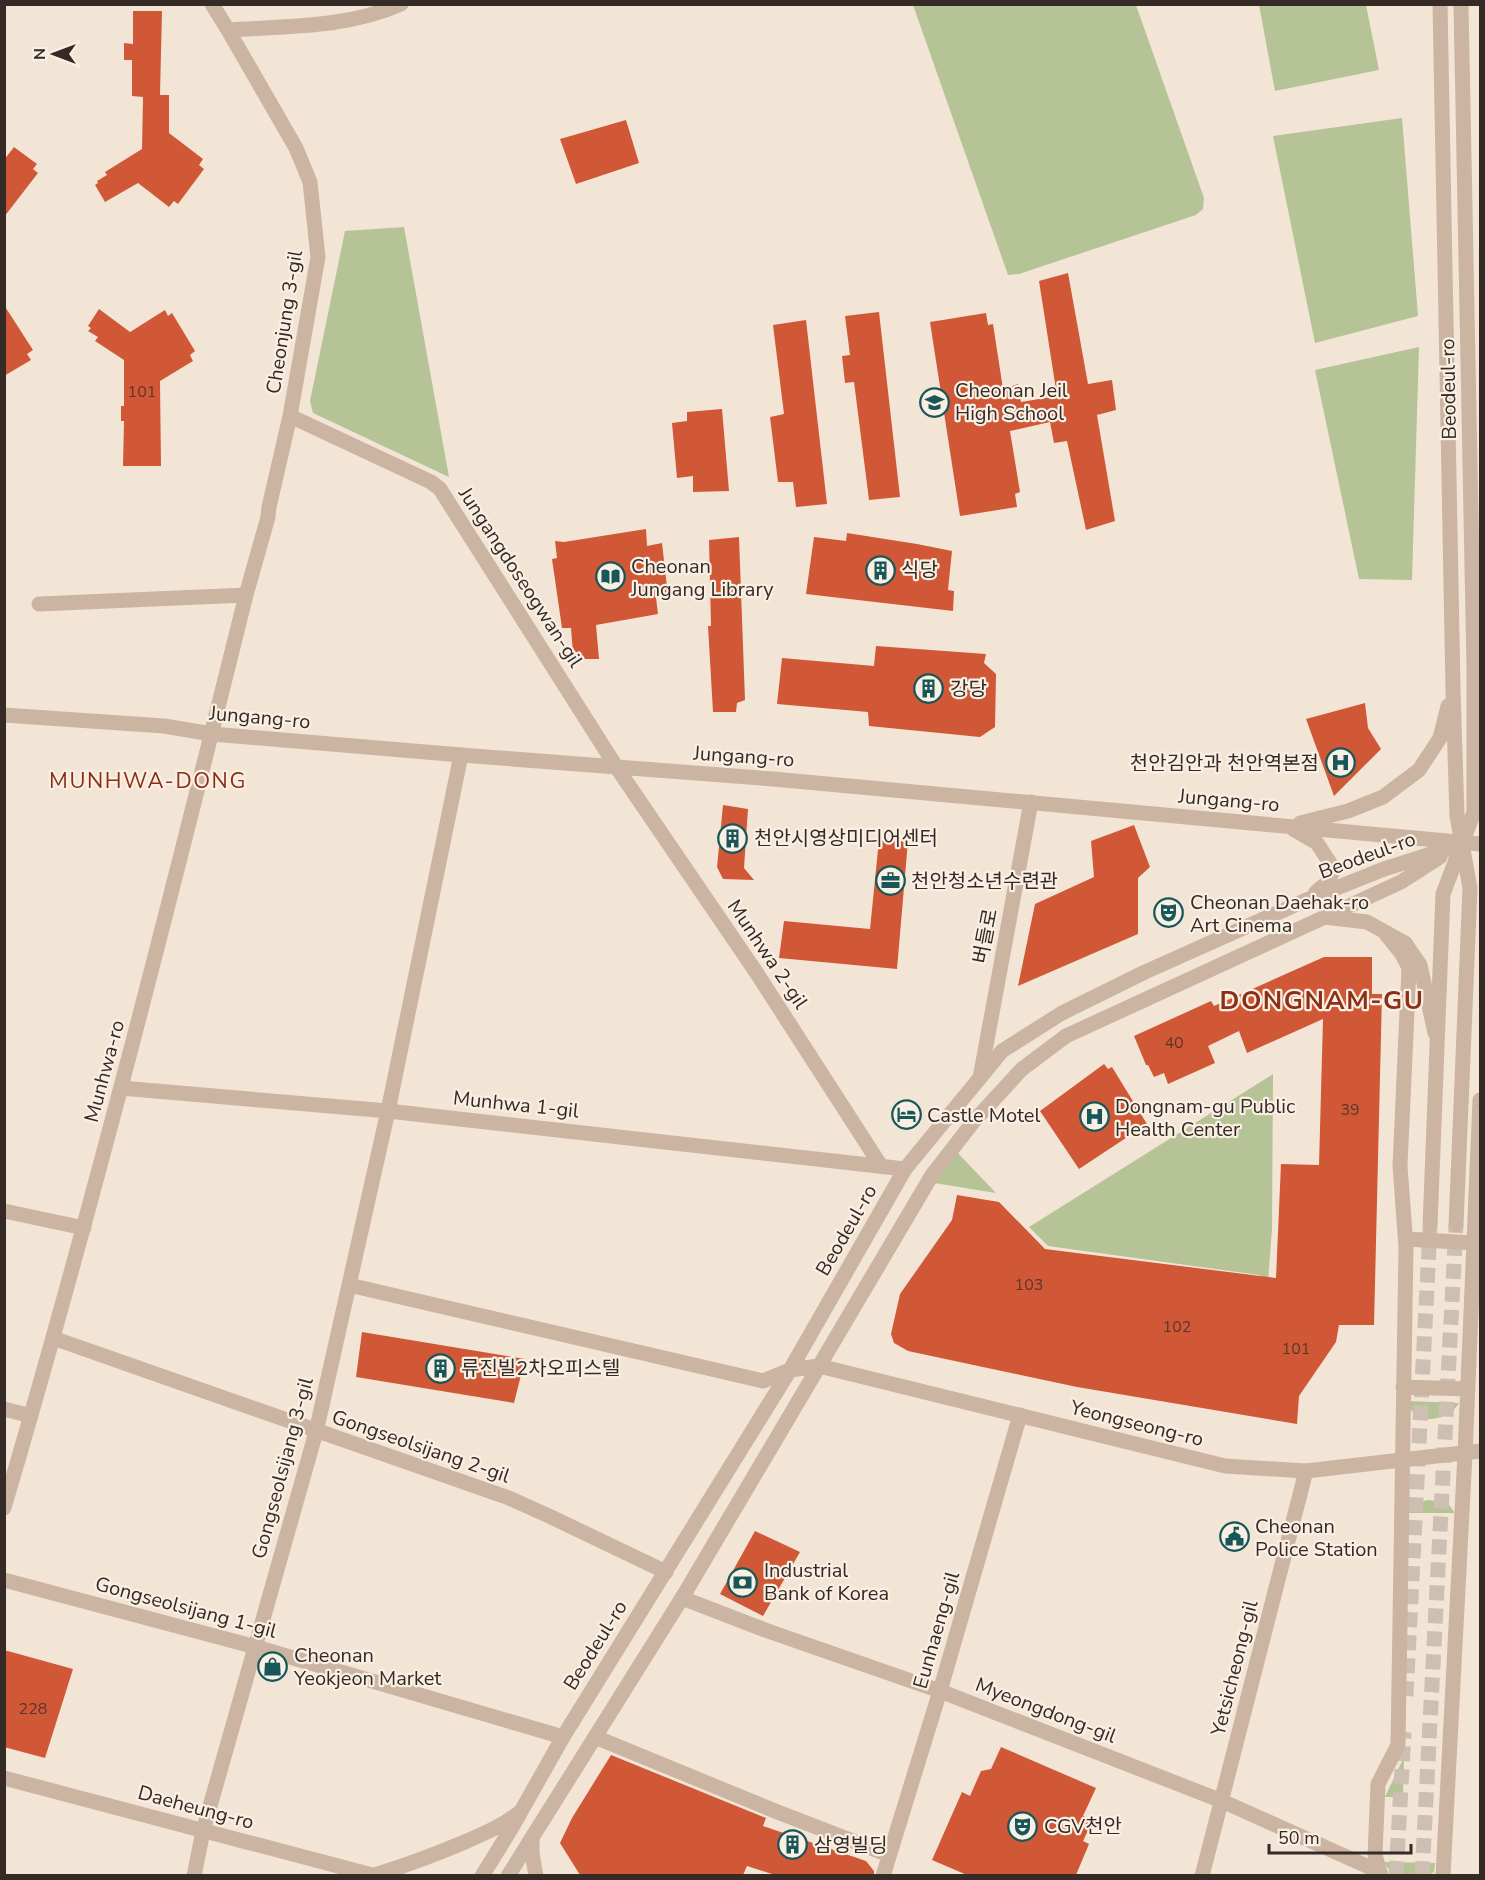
<svg xmlns="http://www.w3.org/2000/svg" width="1485" height="1880" font-family="'Nunito Sans','Noto Sans KR',sans-serif">
	<rect width="100%" height="100%" fill="#f3e5d6"/>
	<path fill="#b5c396" d="M913,5H1136L1204,198L1203,209L1196,215L1019,274L1008,275Z
		M1259,5H1366L1379,70L1275,91Z
		M1402,118L1418,316L1315,343L1273,136Z
		M404,227L449,477L313,413L310,401L345,231Z
		M1419,347L1412,580L1359,579L1315,370Z
		M1273,1074L1272,1229L1268,1282L1259,1275L1048,1246L1029,1227Z
		M953,1148L996,1193L928,1182Z
		M1408,1401L1459,1403C1449,1421 1412,1428 1408,1401Z
		M1427,1500L1447,1502L1455,1513H1408L1413,1506Z
		M1404,1757L1403,1797H1385Z
		M1384,1862L1435,1863L1434,1872C1424,1879 1399,1878 1390,1870C1387,1868 1386,1865 1384,1862Z"/>
	<path fill="#d05837" d="M133,11H162L160,95H169V133L203,159L199,165L204,169L178,204L174,201L169,207L138,183L105,202L95,185L98,183L97,181L107,175L105,172L142,149L143,97L132,96V60H124V43L133,44Z
		M626,120L639,163L576,184L560,139Z
		M14,147L37,164L33,169L38,173L4,217V160Z
		M1068,273L1088,384L1112,380L1116,410L1097,415L1115,521L1086,530L1067,441L1054,443L1050,422L1010,431L1020,492L1015,494L1017,507L960,516L930,322L986,313L988,325L993,324L1003,389L1018,384L1021,402L1057,396L1039,281Z
		M4,305L33,350L27,354L31,360L4,376Z
		M99,309L130,332L165,310L168,316L172,313L195,351L190,355L193,361L160,381L161,466H123L124,421H121V406H124V360L95,341L98,337L88,331L91,328L88,326Z
		M879,312L900,497L869,500L854,382L845,383L842,356L850,355L845,316Z
		M806,320L827,504L796,507L793,482H778L770,417L784,414L773,325Z
		M722,409L729,491L693,492V476L677,478L672,423L687,421V412Z
		M646,529L647,546L662,543L668,596L656,598L658,614L596,625L599,659H580L579,653H573L571,628H562L552,559L557,558L555,541L564,542Z
		M847,533L917,544L952,551L948,590L954,591L953,611L806,594L814,537L846,541Z
		M739,537L745,700L737,703L736,712H713L708,626H711L709,540Z
		M876,646L986,654L984,663L996,674L995,727L980,737L869,726L868,712L777,704L782,658L874,666Z
		M1365,703L1368,728L1381,749L1334,796L1306,719Z
		M723,805L748,809L744,868L754,880L723,879L717,867Z
		M1134,825L1150,867L1138,878V934L1018,986L1035,904L1094,877L1091,841Z
		M879,840L908,841L897,969L779,958L784,921L870,929Z
		M1324,957H1372V994H1382L1374,1325H1339L1336,1342L1299,1396L1297,1424L1077,1387L908,1351L894,1343L891,1334L900,1294L952,1220L957,1195L999,1202L1045,1249L1276,1278L1281,1164L1319,1165L1323,1019L1247,1053L1239,1031L1208,1046L1215,1063L1168,1084L1164,1073L1154,1077L1148,1065H1146L1134,1036L1211,1001L1214,1006Z
		M1104,1064L1108,1069L1112,1067L1147,1124L1079,1169L1040,1111Z
		M362,1332L525,1359L514,1403L356,1377Z
		M755,1531L800,1552L763,1616L720,1594Z
		M4,1650L73,1669L45,1758L4,1747Z
		M1001,1747L1096,1788L1083,1816L1093,1820L1083,1841L1089,1844L1076,1875H967L932,1860L962,1792L970,1796L981,1771L991,1769Z
		M611,1755L766,1818L763,1826L866,1861L874,1871V1875H775L747,1866L743,1875H580L560,1843L572,1818Z"/>
	<g fill="none" stroke-linecap="round" stroke-linejoin="round">
		<path stroke="#cdc0b3" stroke-width="15" stroke-dasharray="15 8" stroke-linecap="butt" d="M1406,1696L1430,1229
			M1396,1876L1404,1732
			M1422,1876L1456,1225"/>
		<path stroke="#ccb4a2" stroke-width="15" d="M4,1580L256,1647L563,1737
			M682,1598L765,1630L940,1691L1222,1801L1380,1872"/>
		<path stroke="#ccb4a2" stroke-width="15" d="M228,30C286,26 348,28 401,4
			M290,416L431,482L440,489L617,768L756,972L881,1166
			M39,604L246,595
			M1324,917L1367,922L1405,943L1420,965L1435,1033
			M980,1078L1031,802
			M121,1088L388,1111L905,1169
			M4,1211L84,1228
			M1406,1239L1474,1243
			M349,1285L763,1381L790,1370
			M53,1338L509,1498L549,1516L666,1572
			M1403,1387L1468,1389
			M4,1409L31,1416
			M4,1508C93,1206 170,901 246,595L268,517L269,507L290,416L318,257L310,182L296,148L228,30L212,4
			M595,1737L775,1811L889,1855
			M194,1876L203,1831L316,1432L388,1111L461,755
			M883,1876L940,1691L1020,1415
			M1202,1876L1306,1471
			M1381,1876L1375,1855L1378,1784L1398,1745L1406,1247L1400,1166L1409,968L1402,954L1386,934
			M1443,1876L1465,1454L1480,1100"/>
		<path stroke="#ccb4a2" stroke-width="15" d="M1440,4L1453,689L1457,816L1470,888L1456,1225
			M4,715L164,726L212,734L461,755L773,779L1480,844
			M1300,823L1348,811L1383,797L1419,770L1440,738L1448,706
			M1293,829L1317,843L1330,863L1332,873L1328,882L1316,892
			M1430,1226L1443,894L1474,812V668L1461,4
			M790,1370L819,1366L1225,1466L1306,1471L1480,1451
			M4,1778L376,1876
			M532,1839V1853L536,1876
			M375,1875C407,1865 437,1854 467,1841C485,1833 502,1826 517,1814
			M482,1876L511,1829L563,1737L790,1370L905,1169L1002,1051L1062,1013L1145,972L1304,901L1384,869L1463,844
			M508,1876L682,1598L932,1175L974,1121L1022,1069L1066,1036L1401,882L1440,857"/>
	</g>
	<defs>
		<symbol id="school-ring" viewBox="-11 -11 22 22"><circle r="9.5" fill="#faefe3" stroke="#17575a" stroke-width="1.5"/><path d="M0-5L7-2L0 1L-7-2ZM-4 1L0 2.5L4 1V4Q0 6-4 4Z" fill="#17575a"/></symbol>
		<symbol id="building-ring" viewBox="-11 -11 22 22"><circle r="9.5" fill="#faefe3" stroke="#17575a" stroke-width="1.5"/><path d="M-4-6H4V6H1V3H-1V6H-4ZM-2.5-4.3h1.7v1.8h-1.7ZM.8-4.3h1.7v1.8H.8ZM-2.5-1h1.7V.8h-1.7ZM.8-1h1.7V.8H.8Z" fill="#17575a"/></symbol>
		<symbol id="library-ring" viewBox="-11 -11 22 22"><circle r="9.5" fill="#faefe3" stroke="#17575a" stroke-width="1.5"/><path d="M-6-4Q-3-5.5-.7-3.5V5Q-3 3-6 4ZM6-4Q3-5.5 .7-3.5V5Q3 3 6 4Z" fill="#17575a"/></symbol>
		<symbol id="hospital-ring" viewBox="-11 -11 22 22"><circle r="9.5" fill="#faefe3" stroke="#17575a" stroke-width="1.5"/><path d="M-5-5h3v3.5h4V-5h3V5h-3V1.5h-4V5h-3Z" fill="#17575a"/></symbol>
		<symbol id="office-ring" viewBox="-11 -11 22 22"><circle r="9.5" fill="#faefe3" stroke="#17575a" stroke-width="1.5"/><path d="M-6-3h4V-5.5h4V-3h4V5H-6ZM-1-4.5V-3h2v-1.5ZM-6 0V1H6V0Z" fill="#17575a"/></symbol>
		<symbol id="theatre-ring" viewBox="-11 -11 22 22"><circle r="9.5" fill="#faefe3" stroke="#17575a" stroke-width="1.5"/><path d="M-5-5.5Q0-4 5-5.5V0Q5 5 0 6Q-5 5-5 0ZM-3.3-2.5H-1v1.5H-3.3ZM1-2.5H3.3v1.5H1ZM-2.8 1Q0 5.5 2.8 1Z" fill="#17575a"/></symbol>
		<symbol id="hotel-ring" viewBox="-11 -11 22 22"><circle r="9.5" fill="#faefe3" stroke="#17575a" stroke-width="1.5"/><path d="M-6-4.5h1.5V1H6V5H4.5V3h-9V5H-6ZM-4 0a1.8 1.8 0 1 1 3.6 0ZM.5 0V-2.5h3Q6-2.5 6 0Z" fill="#17575a"/></symbol>
		<symbol id="civic-ring" viewBox="-11 -11 22 22"><circle r="9.5" fill="#faefe3" stroke="#17575a" stroke-width="1.5"/><path d="M-.6-6.5H3V-4.5H.6V-3L4-1V1h2V6H-6V1h2V-1L-.6-3ZM-1.2 2.5V6h2.4V2.5Z" fill="#17575a"/></symbol>
		<symbol id="bank-ring" viewBox="-11 -11 22 22"><circle r="9.5" fill="#faefe3" stroke="#17575a" stroke-width="1.5"/><path d="M-6-4H6V4H-6ZM0-2.3a2.3 2.3 0 1 0 0 4.6a2.3 2.3 0 1 0 0-4.6Z" fill="#17575a"/></symbol>
		<symbol id="shop-ring" viewBox="-11 -11 22 22"><circle r="9.5" fill="#faefe3" stroke="#17575a" stroke-width="1.5"/><path d="M-5-2.5h2.3a2.7 3.5 0 0 1 5.4 0H5L5.5 6h-11ZM-1.5-2.5h3a1.5 2.3 0 0 0-3 0Z" fill="#17575a"/></symbol>
	</defs>
	<g fill-rule="evenodd">
		<use href="#school-ring" x="918" y="386" width="33" height="33"/>
		<use href="#building-ring" x="864" y="554" width="33" height="33"/>
		<use href="#library-ring" x="594" y="560" width="33" height="33"/>
		<use href="#building-ring" x="912" y="672" width="33" height="33"/>
		<use href="#hospital-ring" x="1324" y="746" width="33" height="33"/>
		<use href="#building-ring" x="716" y="822" width="33" height="33"/>
		<use href="#office-ring" x="874" y="864" width="33" height="33"/>
		<use href="#theatre-ring" x="1152" y="896" width="33" height="33"/>
		<use href="#hotel-ring" x="890" y="1098" width="33" height="33"/>
		<use href="#hospital-ring" x="1078" y="1100" width="33" height="33"/>
		<use href="#building-ring" x="424" y="1352" width="33" height="33"/>
		<use href="#civic-ring" x="1218" y="1520" width="33" height="33"/>
		<use href="#bank-ring" x="726" y="1566" width="33" height="33"/>
		<use href="#shop-ring" x="256" y="1650" width="33" height="33"/>
		<use href="#theatre-ring" x="1006" y="1810" width="33" height="33"/>
		<use href="#building-ring" x="776" y="1828" width="33" height="33"/>
	</g>
	<g text-anchor="middle" stroke-width="4.5" stroke-linejoin="round" paint-order="stroke">
		<g font-size="16" fill="#5c362a">
			<text x="142" y="397">101</text>
			<text x="1174" y="1048">40</text>
			<text x="1350" y="1115">39</text>
			<text x="1029" y="1290">103</text>
			<text x="1177" y="1332">102</text>
			<text x="1296" y="1354">101</text>
			<text x="33" y="1714">228</text>
		</g>
		<g font-size="20" fill="#352a25" stroke="#faefe3">
			<text transform="translate(284 322) rotate(-81)" y="7">Cheonjung 3-gil</text>
			<text transform="translate(1448 389) rotate(-91)" y="7">Beodeul-ro</text>
			<text transform="translate(521 577) rotate(57)" y="7">Jungangdoseogwan-gil</text>
			<text transform="translate(260 717) rotate(5)" y="7">Jungang-ro</text>
			<text transform="translate(744 756) rotate(4)" y="7">Jungang-ro</text>
			<text transform="translate(1229 800) rotate(5)" y="7">Jungang-ro</text>
			<text transform="translate(1367 855) rotate(-20)" y="7">Beodeul-ro</text>
			<text transform="translate(985 936) rotate(-79)" y="7">버들로</text>
			<text transform="translate(768 954) rotate(56)" y="7">Munhwa 2-gil</text>
			<text transform="translate(104 1071) rotate(-75)" y="7">Munhwa-ro</text>
			<text transform="translate(516 1104) rotate(6)" y="7">Munhwa 1-gil</text>
			<text transform="translate(846 1230) rotate(-60)" y="7">Beodeul-ro</text>
			<text transform="translate(1137 1423) rotate(14)" y="7">Yeongseong-ro</text>
			<text transform="translate(421 1446) rotate(19)" y="7">Gongseolsijang 2-gil</text>
			<text transform="translate(282 1468) rotate(-75)" y="7">Gongseolsijang 3-gil</text>
			<text transform="translate(186 1607) rotate(15)" y="7">Gongseolsijang 1-gil</text>
			<text transform="translate(936 1630) rotate(-74)" y="7">Eunhaeng-gil</text>
			<text transform="translate(595 1645) rotate(-58)" y="7">Beodeul-ro</text>
			<text transform="translate(1234 1668) rotate(-76)" y="7">Yetsicheong-gil</text>
			<text transform="translate(1046 1710) rotate(21)" y="7">Myeongdong-gil</text>
			<text transform="translate(196 1807) rotate(15)" y="7">Daeheung-ro</text>
		</g>
		<g font-size="20" fill="#352a25" stroke="#faefe3" text-anchor="start">
			<text x="955" y="397">Cheonan Jeil<tspan x="955" dy="23">High School</tspan></text>
			<text x="631" y="573">Cheonan<tspan x="631" dy="23">Jungang Library</tspan></text>
			<text x="901" y="577">식당</text>
			<text x="950" y="696">강당</text>
			<text x="1319" y="770" text-anchor="end">천안김안과 천안역본점</text>
			<text x="754" y="845">천안시영상미디어센터</text>
			<text x="911" y="888">천안청소년수련관</text>
			<text x="1190" y="909">Cheonan Daehak-ro<tspan x="1190" dy="23">Art Cinema</tspan></text>
			<text x="1115" y="1113">Dongnam-gu Public<tspan x="1115" dy="23">Health Center</tspan></text>
			<text x="927" y="1122">Castle Motel</text>
			<text x="461" y="1375">류진빌2차오피스텔</text>
			<text x="1255" y="1533">Cheonan<tspan x="1255" dy="23">Police Station</tspan></text>
			<text x="764" y="1577">Industrial<tspan x="764" dy="23">Bank of Korea</tspan></text>
			<text x="294" y="1662">Cheonan<tspan x="294" dy="23">Yeokjeon Market</tspan></text>
			<text x="1044" y="1833">CGV천안</text>
			<text x="814" y="1852">삼영빌딩</text>
		</g>
		<g font-size="22" letter-spacing="1.5" fill="#8b3018" stroke="#faefe3">
			<text x="148" y="788">MUNHWA-DONG</text>
		</g>
		<g font-size="26" font-weight="bold" letter-spacing="1.5" fill="#8b3018" stroke="#faefe3">
			<text x="1322" y="1009">DONGNAM-GU</text>
		</g>
	</g>
	<rect width="1485" height="1880" fill="none" stroke="#352a25" stroke-width="12"/>
	<g transform="translate(54 54) rotate(270)" stroke="#faefe3" stroke-width="4.5" paint-order="stroke">
	<path d="M0-4.5L10 22L0 15L-10 22Z" fill="#352a25"/>
	<text y="-9" font-size="16" font-weight="bold" text-anchor="middle" fill="#352a25">N</text>
	</g>
	<path d="M1269 1844v9h142v-9" fill="none" stroke="#352a25" stroke-width="3"/>
	<text x="1278" y="1844" font-size="18" fill="#352a25" stroke="#faefe3" stroke-width="4.5" paint-order="stroke">50 m</text>
</svg>
